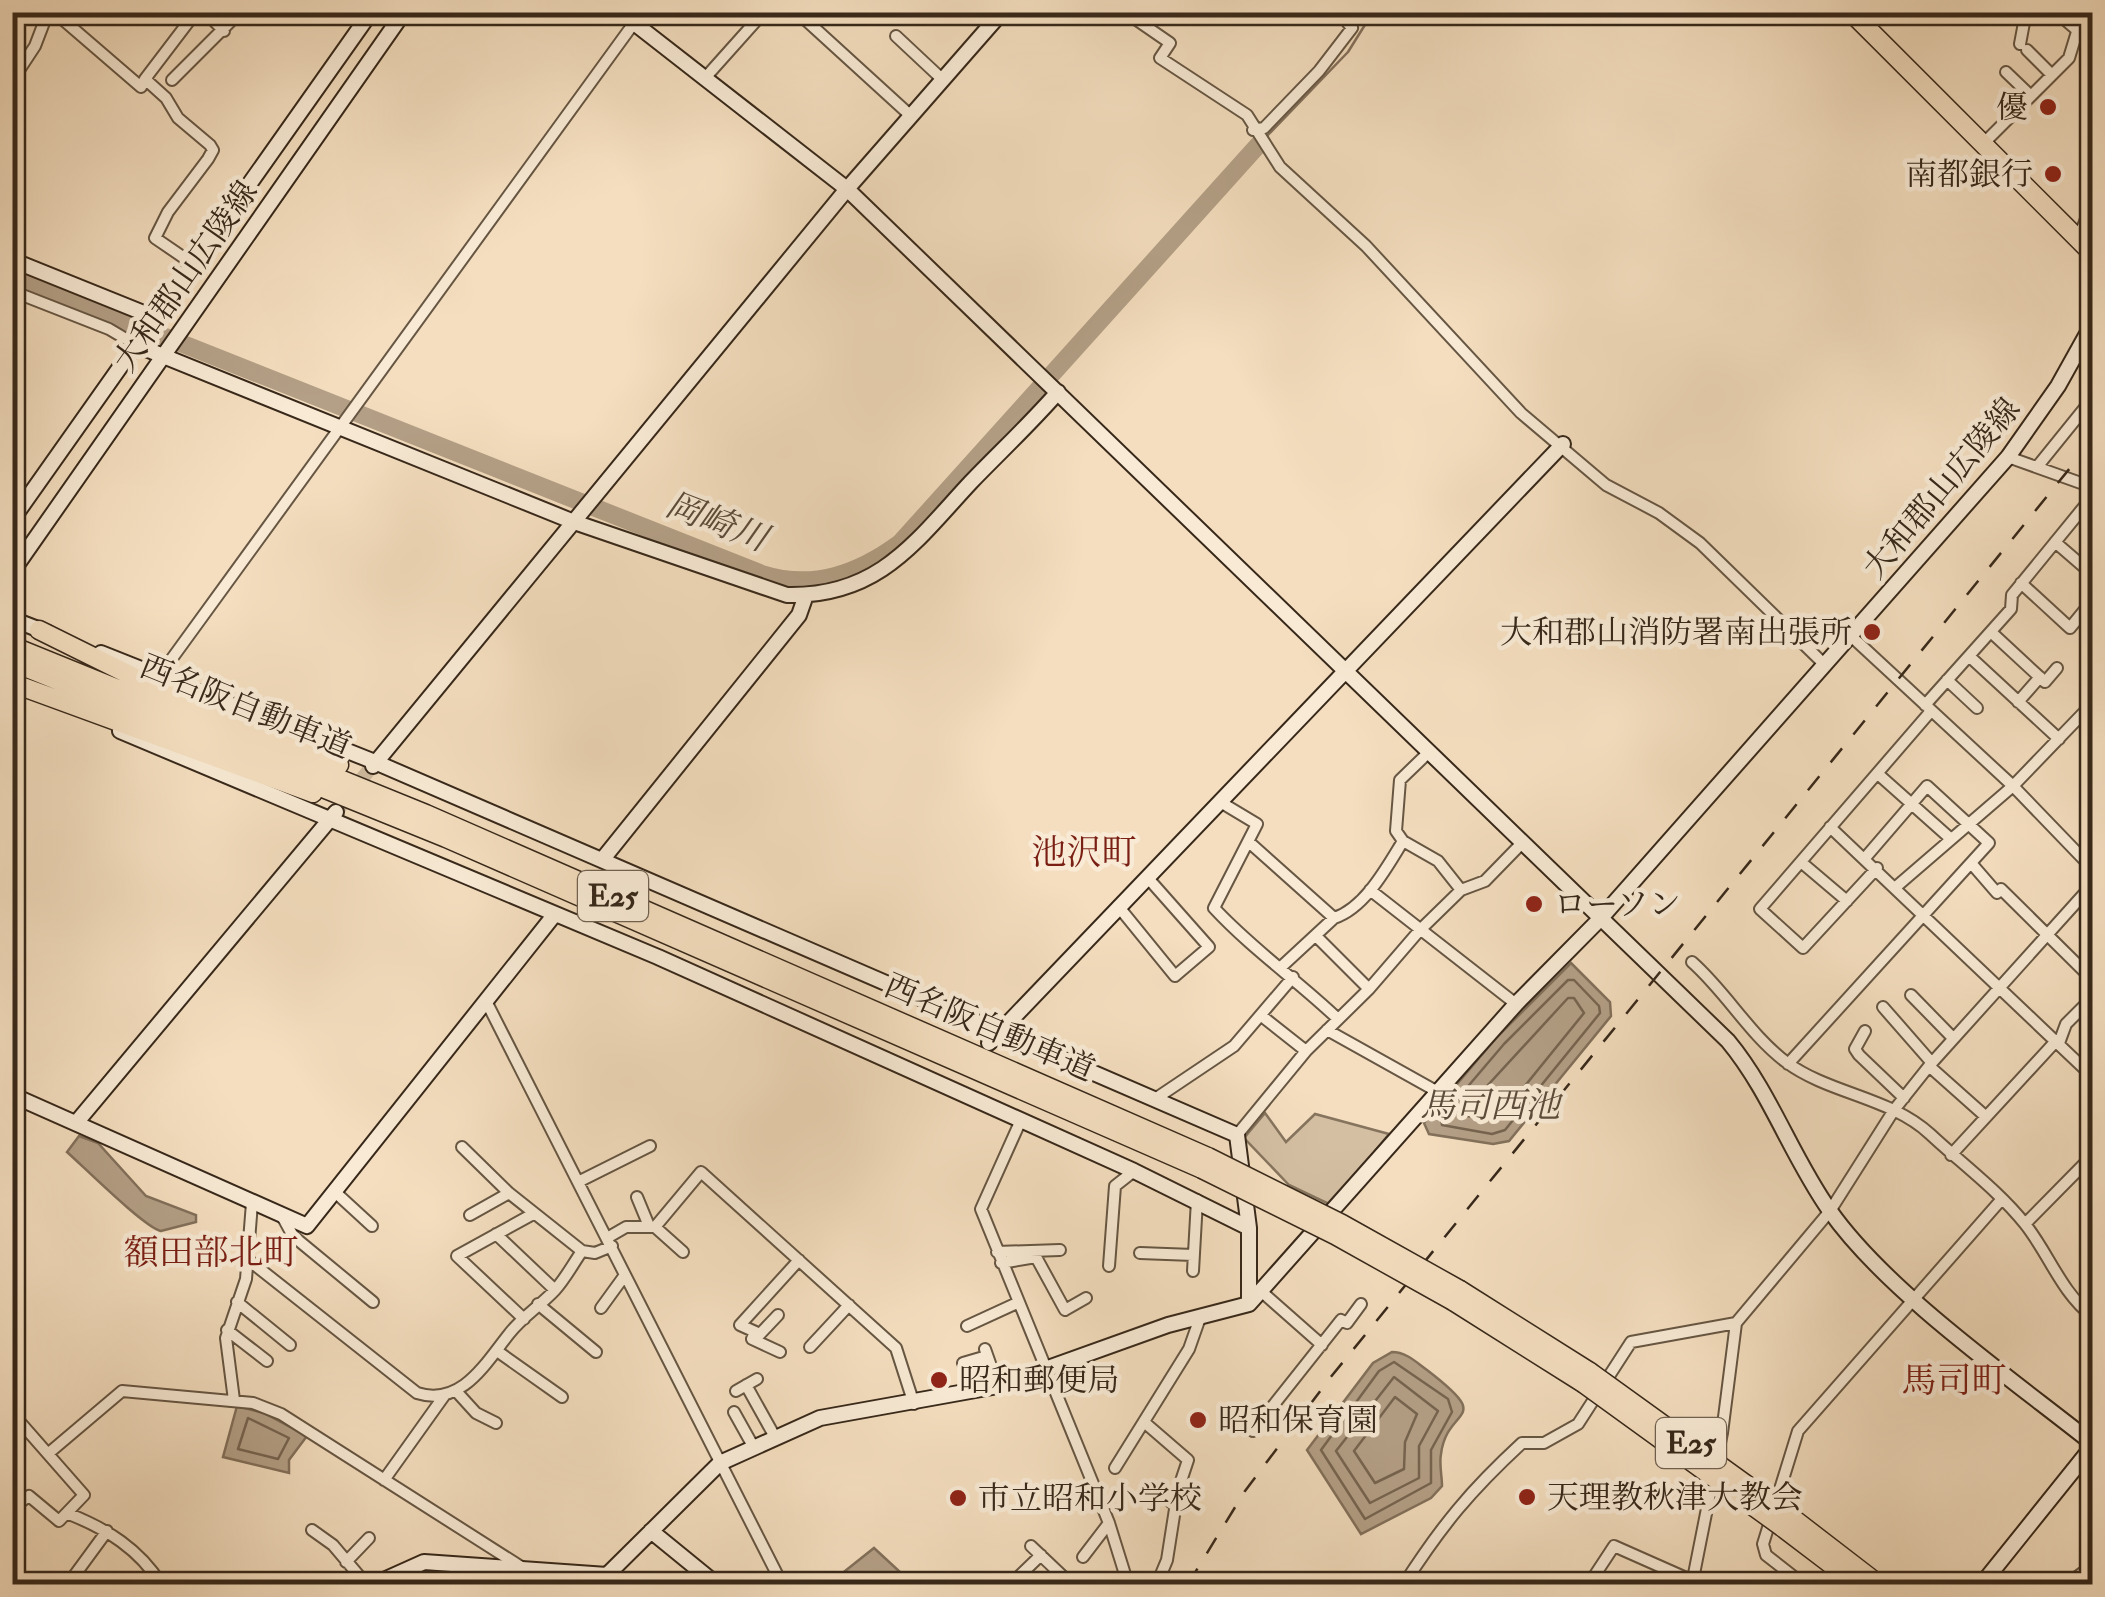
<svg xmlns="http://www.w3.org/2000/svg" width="2105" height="1597" font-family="'IM FELL Double Pica','Noto Serif JP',serif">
	<rect width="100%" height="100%" fill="#f4debf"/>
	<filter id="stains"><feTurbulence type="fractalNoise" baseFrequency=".002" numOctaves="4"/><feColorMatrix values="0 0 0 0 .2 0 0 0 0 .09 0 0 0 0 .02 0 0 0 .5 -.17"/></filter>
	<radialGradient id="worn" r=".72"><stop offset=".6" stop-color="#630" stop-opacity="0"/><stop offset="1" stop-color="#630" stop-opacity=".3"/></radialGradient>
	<path fill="#d4bfa3" stroke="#86745e" stroke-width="2.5" d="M1265,1113L1286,1142L1315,1114L1389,1134L1331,1205L1289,1185L1244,1138Z"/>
	<path fill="#b4a087" stroke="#82705b" stroke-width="2.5" d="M1571,963L1610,1002L1611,1016L1509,1141L1493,1144L1429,1134L1424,1123L1497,1037Z
		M79,1136L98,1143L146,1196L196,1215V1222L161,1231C145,1228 85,1168 67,1152Z
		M1392,1352C1406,1352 1416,1362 1427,1370C1496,1423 1447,1405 1441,1454C1439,1464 1442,1476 1442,1486L1431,1498L1361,1534L1307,1450L1373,1363Z
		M237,1406L264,1413L307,1436L289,1460V1473L223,1457Z
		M874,1548L913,1584H846L840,1575Z"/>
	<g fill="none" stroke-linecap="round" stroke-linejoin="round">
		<path stroke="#766450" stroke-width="2.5" d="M1568,980H1574L1599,1006L1600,1013L1505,1130L1492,1134L1442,1125L1441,1118L1504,1044Z
			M1568,998H1574L1584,1013L1498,1119L1466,1116L1465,1110Z
			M1394,1362L1448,1399L1452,1412L1431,1450V1483L1365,1519L1321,1450L1379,1371Z
			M1394,1377L1438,1411L1419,1446V1478L1370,1503L1336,1451Z
			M1395,1397L1417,1414L1405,1442L1404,1469L1375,1483L1354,1451Z
			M248,1418L289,1438L278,1459L238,1449Z"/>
		<path stroke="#82705b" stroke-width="2.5" d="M1267,136L1348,52L1373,12"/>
		<path stroke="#b4a087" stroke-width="18" d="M12,276L762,574C813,590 858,574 900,543L1260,143"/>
		<path stroke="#ceba9e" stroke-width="14" stroke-dasharray="14 7" stroke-linecap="butt" d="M336,812L369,770"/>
		<defs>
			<path id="street" d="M54,12L141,87L145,79L166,98L178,118L210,145L213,150L208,159L168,212L155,238L193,264
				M205,12L224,31
				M797,12L911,116
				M974,12L989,27
				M1125,12L1170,43L1160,58L1247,115L1280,167L1366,246L1521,413L1606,485L1659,513L1700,543L1824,664
				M2056,12L2078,31
				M896,36L943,80
				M2020,44L2026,12
				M2027,50L2052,75
				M2006,72L2031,96
				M705,78L764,12
				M145,79L196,12
				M172,80L240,12
				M12,81L35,46L48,12
				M1253,130L1264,128L1319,71L1352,28L1339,12
				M1984,143L2069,58L2083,12
				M2078,239L2092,204
				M12,291L109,329L136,345
				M2008,457L2092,487
				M2037,467L2092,399
				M2055,542L2092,574
				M2021,583L2070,628L2092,601
				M1991,632L2045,682L2057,668
				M1851,636L2013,786L1897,886
				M1969,656L2059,739
				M160,675L634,23
				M1947,680L1977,708
				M2018,702L2040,677
				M2092,704L2013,786L2092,868
				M1925,705L2011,609L2012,595L2092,497
				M1878,774L1951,839
				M1222,803L1257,824L1214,908C1252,949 1297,980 1338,1019
				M1830,827L2092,1076
				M1403,841L1438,861L1461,890
				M1250,843L1334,918
				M1801,862L1847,901
				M1971,863L1997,893L2001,889L2092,979
				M1877,868L1803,948L1760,909L1931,711
				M1370,890L1516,1004
				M1118,906L1175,976L1209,947L1147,877
				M1316,936L1369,989
				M1692,962C1727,993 1749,1034 1786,1062C1829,1094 1890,1097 1930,1134C1961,1163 1999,1191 2025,1224C2049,1254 2061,1292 2092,1316
				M1280,968L1334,918C1365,908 1387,867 1403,841L1396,831L1400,780L1429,752
				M1911,995L1953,1038
				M486,1001L782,1584
				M1883,1007L1932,1063
				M1263,1017L1306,1051
				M1327,1030L1438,1092
				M1865,1031L1855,1049L1859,1055L1904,1098
				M2059,1043L2066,1024L2092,998
				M1788,1064L1989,843L1927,786L1865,858
				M1929,1066L1984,1115
				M1155,1099L1234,1046L1293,977
				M1021,1120L981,1209L1109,1523L1128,1584
				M1237,1135L1306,1051L1369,989L1419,931L1461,890L1485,881L1522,843
				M462,1147L509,1193L582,1251
				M1951,1155L2056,1041
				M580,1181L650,1146
				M335,1192L372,1226
				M637,1197L649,1226
				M470,1215L509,1193
				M282,1216L293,1236L373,1302
				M2025,1224L2092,1156
				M655,1227L683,1252
				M496,1234L555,1290
				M607,1238L626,1227H655L701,1172L896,1348L914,1404
				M997,1252L1060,1250
				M1140,1253L1193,1255
				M246,1258L417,1393C461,1407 485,1364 509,1334C522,1317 540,1306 555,1290C565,1279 573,1264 582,1251L595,1253L612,1246
				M1001,1263L1036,1257L1065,1310L1086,1298
				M1109,1266L1115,1186L1134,1171
				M1193,1271L1197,1200
				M1262,1292L1322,1345
				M237,1302L290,1345
				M538,1304L596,1352
				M601,1308L625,1275
				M778,1315L760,1334L740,1325L799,1260
				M524,1319L457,1256L533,1214
				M967,1326L1017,1303
				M227,1330L267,1361
				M755,1332L752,1339L780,1352
				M810,1347L849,1305
				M985,1349L998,1386
				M497,1351L562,1397
				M963,1363L987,1356
				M746,1385L775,1437
				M456,1391L476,1413L496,1423
				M736,1391L757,1379
				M234,1400L226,1338L246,1279L252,1203
				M734,1412L753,1446
				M12,1413L84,1495L59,1521L29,1496L12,1508
				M1144,1422L1188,1460L1178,1490L1167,1560L1157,1584
				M1253,1431L1341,1320L1347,1323L1361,1304
				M50,1452L122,1391L253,1403L281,1414L548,1584
				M1115,1468L1189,1349L1201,1315
				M384,1480L444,1396
				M1156,1491L1175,1505
				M69,1514C107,1529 139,1549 161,1584
				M312,1530L333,1545L366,1584
				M1031,1546L1071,1584
				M1083,1557L1109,1523
				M346,1562L369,1538
				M74,1576L107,1531
				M460,1584L476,1565
				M1011,1584L1041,1555
				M1404,1584C1442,1525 1470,1491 1522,1443H1544L1578,1424L1631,1342L1736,1323
				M1589,1584L1614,1546L1693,1581
				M1692,1584L1722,1433L1736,1323L1830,1211L1894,1110L1929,1066L2092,885
				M1803,1584L1766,1555L1763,1544L1798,1431L2001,1200
				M2067,1584L2092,1566"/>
			<path id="secondary" d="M620,12L847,189L1728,1041C1771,1093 1791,1156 1830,1211C1887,1292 2013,1380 2092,1443
				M12,260L156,318
				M136,345L574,522L787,595C879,597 916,541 971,482C1000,452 1031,423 1058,392
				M12,520L371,12
				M12,572L404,12
				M12,619L48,633
				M101,653L375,762L1237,1135L1249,1228V1304
				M120,731L658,957L1134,1171L1249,1228
				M373,766L847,189L1002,12
				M602,860L799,615L806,595
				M989,1043L1563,444
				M12,1095L307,1226L555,914
				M76,1123L336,812
				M651,1531L716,1584
				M375,1584L424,1562L607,1575L720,1463L820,1418L998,1386L1168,1325L1249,1304L1516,1004L1600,919L2008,457L2058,386L2092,325
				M1982,1584L2092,1447"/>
			<path id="highway" d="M1851,12L2092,253
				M39,630L146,683L339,765
				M12,646L426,814L1208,1157
				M12,662L446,838L1202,1169
				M12,683L313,793
				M1460,1290L1590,1372
				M1453,1301L1583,1383
				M1791,1517L1878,1584
				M1782,1527L1857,1584"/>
		</defs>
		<use href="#street" stroke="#665643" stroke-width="14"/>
		<use href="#secondary" stroke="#37281a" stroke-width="18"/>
		<use href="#highway" stroke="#37281a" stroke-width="21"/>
		<use href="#street" stroke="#f8ead5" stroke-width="10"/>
		<use href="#secondary" stroke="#f8ead5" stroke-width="14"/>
		<use href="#highway" stroke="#f4debf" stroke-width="18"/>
		<path stroke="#37281a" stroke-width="2.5" stroke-dasharray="18 18" stroke-linecap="butt" d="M1188,1584L1245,1491L1330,1378L2092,441"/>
		<defs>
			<path id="highway-bridge" d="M1208,1157L1342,1224L1460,1290
				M1202,1169L1335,1235L1453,1301
				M1590,1372L1791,1517
				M1583,1383L1782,1527"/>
		</defs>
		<use href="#highway-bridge" stroke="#37281a" stroke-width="21" stroke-linecap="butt"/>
		<use href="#highway-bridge" stroke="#f4debf" stroke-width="18"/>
	</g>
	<g fill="#8f2418" stroke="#f8ead5" stroke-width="4">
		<circle cx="2048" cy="107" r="10"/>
		<circle cx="2053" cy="174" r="10"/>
		<circle cx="1872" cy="632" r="10"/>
		<circle cx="1534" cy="904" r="10"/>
		<circle cx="939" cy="1380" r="10"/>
		<circle cx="1198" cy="1420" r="10"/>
		<circle cx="1527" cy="1497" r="10"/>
		<circle cx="958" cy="1498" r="10"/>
	</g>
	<g text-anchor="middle" stroke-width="9" stroke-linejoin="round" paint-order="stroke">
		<g fill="#f8ead5" stroke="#716252" stroke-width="2.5">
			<rect x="578" y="871" width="70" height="50" rx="8"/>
			<rect x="1656" y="1418" width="70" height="50" rx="8"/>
		</g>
		<g font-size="30" font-weight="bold" fill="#37281a">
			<text x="613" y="906">E25</text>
			<text x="1691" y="1453">E25</text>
		</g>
		<g font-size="32" fill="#37281a" stroke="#f8ead5" text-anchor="start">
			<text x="2028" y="118" text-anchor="end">優</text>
			<text x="2033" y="185" text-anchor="end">南都銀行</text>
			<text x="1852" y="643" text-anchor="end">大和郡山消防署南出張所</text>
			<text x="1554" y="915">ローソン</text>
			<text x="959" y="1391">昭和郵便局</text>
			<text x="1218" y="1431">昭和保育園</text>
			<text x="1547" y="1508">天理教秋津大教会</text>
			<text x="978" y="1509">市立昭和小学校</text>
		</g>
		<g font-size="32" fill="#37281a" stroke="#f8ead5">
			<text transform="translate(185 276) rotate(-55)" y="11">大和郡山広陵線</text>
			<text transform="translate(1941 488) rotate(-50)" y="11">大和郡山広陵線</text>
			<text transform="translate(246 706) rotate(22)" y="11">西名阪自動車道</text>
			<text transform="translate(990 1027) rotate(23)" y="11">西名阪自動車道</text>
		</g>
		<g font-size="35" font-style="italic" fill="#5c4c3b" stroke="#f8ead5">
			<text transform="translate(717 521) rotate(21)" y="12">岡崎川</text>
			<text x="1490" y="1117">馬司西池</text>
		</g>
		<g font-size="35" fill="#7a1f14" stroke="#f8ead5">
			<text x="1084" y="864">池沢町</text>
			<text x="211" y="1264">額田部北町</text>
			<text x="1954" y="1392">馬司町</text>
		</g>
	</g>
	<rect width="2105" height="1597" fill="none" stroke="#f4debf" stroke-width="50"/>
	<rect x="15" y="15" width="2075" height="1567" fill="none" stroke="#37281a" stroke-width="5"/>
	<rect x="25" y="25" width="2055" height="1547" fill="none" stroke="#37281a" stroke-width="2.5"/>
	<rect width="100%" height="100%" filter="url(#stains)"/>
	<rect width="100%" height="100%" fill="url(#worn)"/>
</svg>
